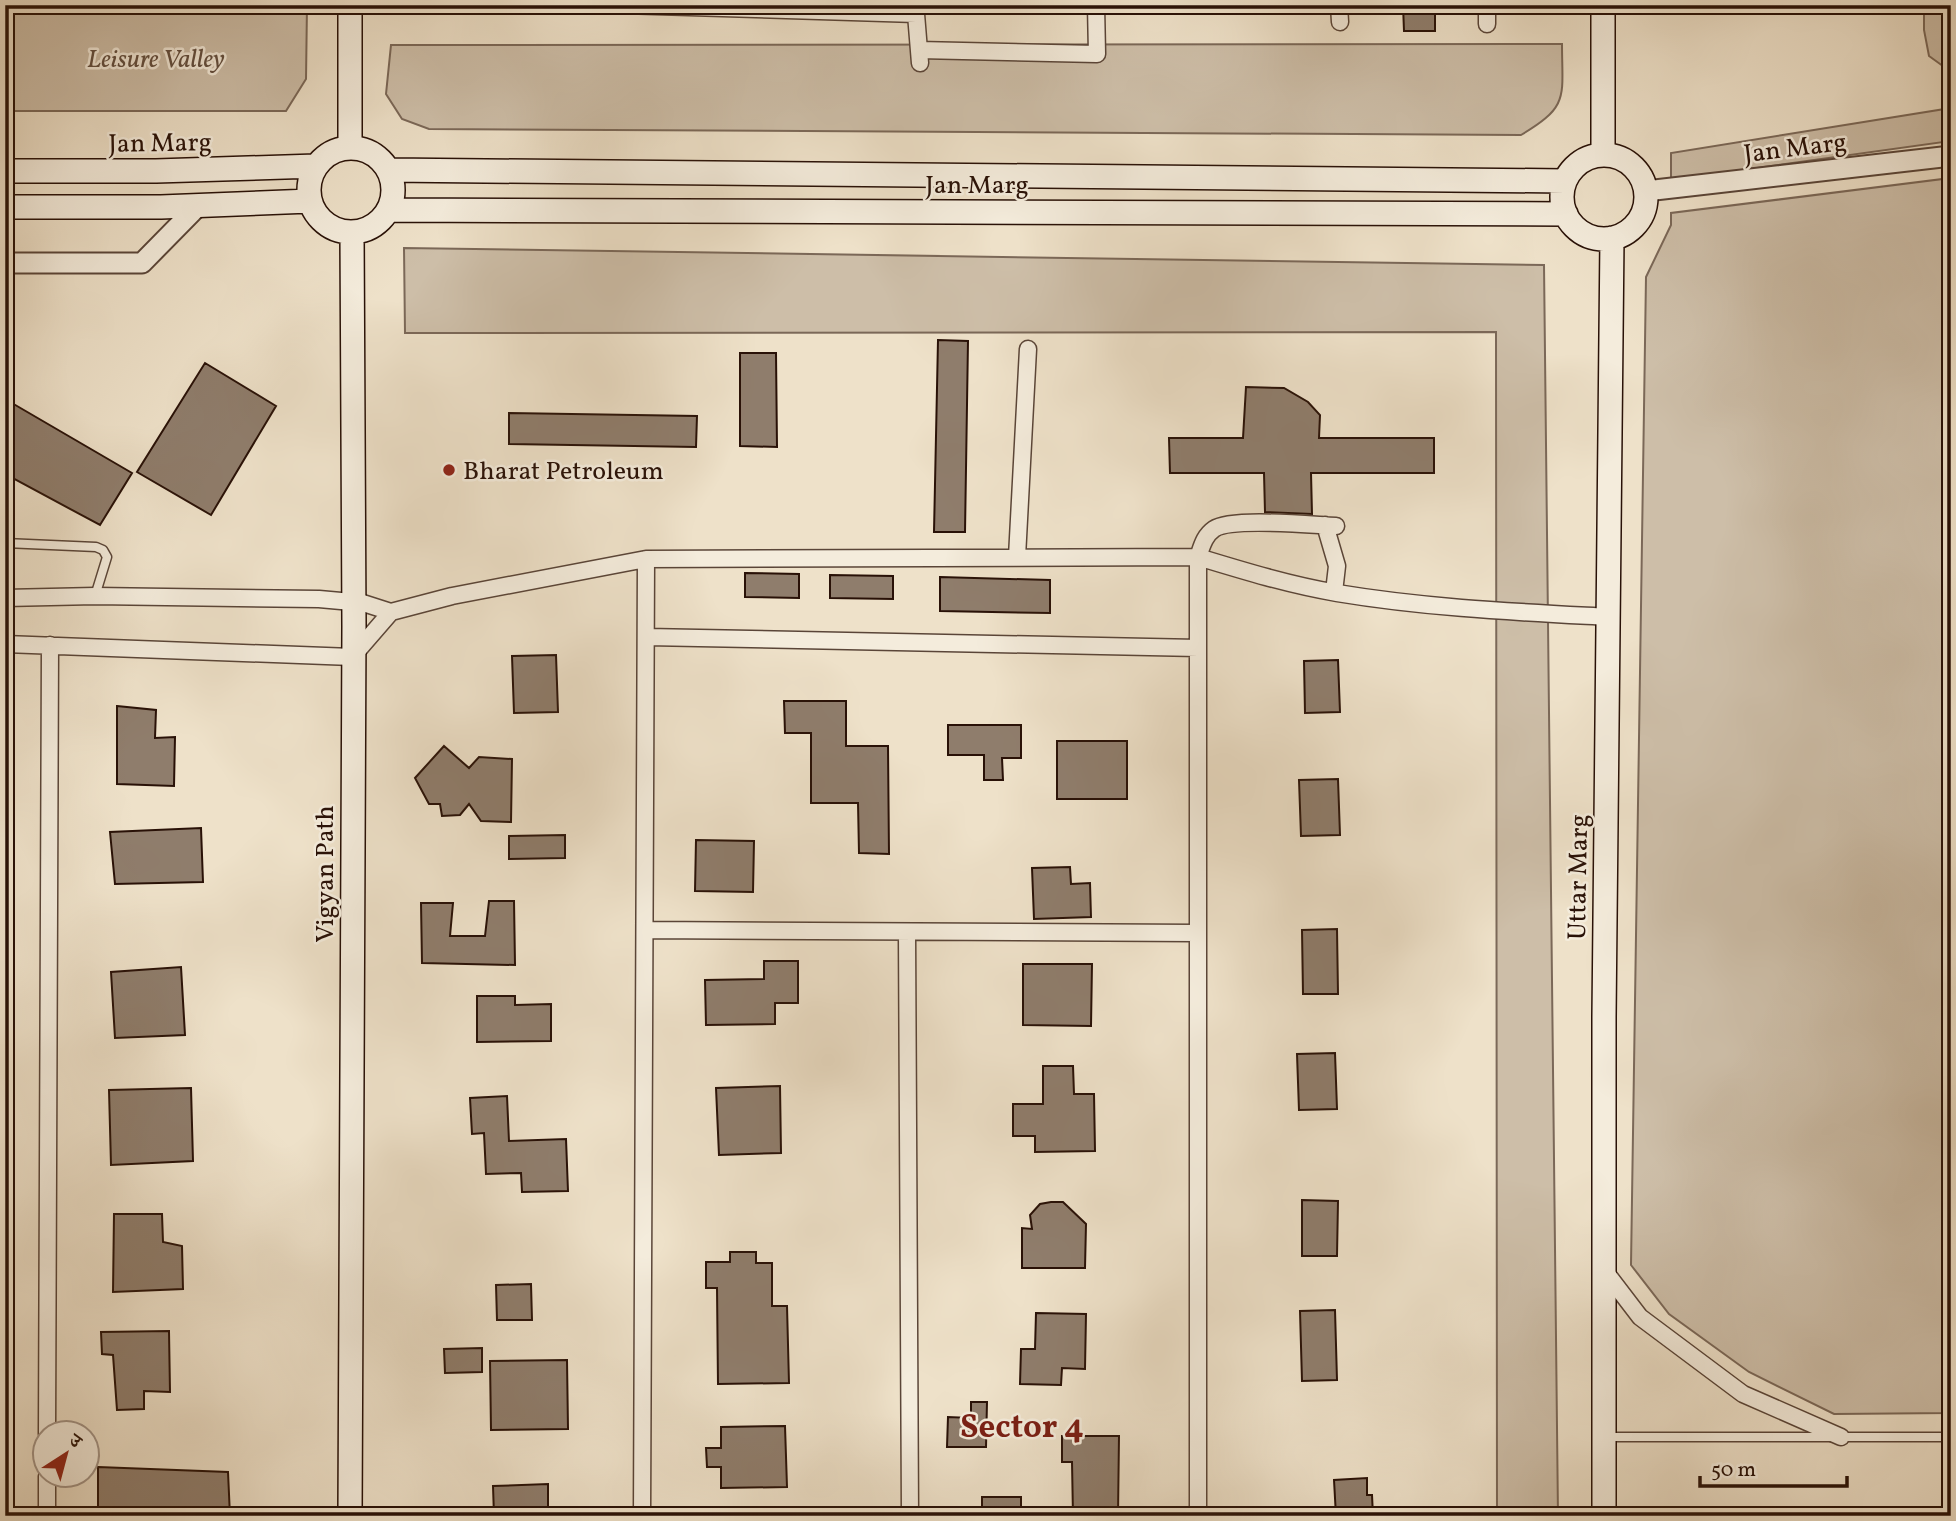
<svg xmlns="http://www.w3.org/2000/svg" width="1956" height="1521" font-family="Vollkorn,'Noto Serif Devanagari',serif">
	<rect width="100%" height="100%" fill="#eee1c9"/>
	<filter id="stains"><feTurbulence type="fractalNoise" baseFrequency=".00286" numOctaves="4"/><feColorMatrix values="0 0 0 0 .2 0 0 0 0 .09 0 0 0 0 .02 0 0 0 .5 -.17"/></filter>
	<radialGradient id="worn" r=".72"><stop offset=".6" stop-color="#630" stop-opacity="0"/><stop offset="1" stop-color="#630" stop-opacity=".3"/></radialGradient>
	<path fill="#cdbea8" stroke="#7b6858" stroke-width="2" d="M5,5H307L306,79L286,111H5Z
		M1924,5H1951V68L1947,69L1929,56L1924,30Z
		M1562,44C1562,97 1570,106 1521,135L429,129L402,119L386,94L391,45Z
		M1951,108V141L1671,180V153Z
		M1951,178V1413L1834,1414L1749,1372L1669,1314L1631,1265L1646,277L1671,225V213Z
		M404,248L1544,265L1558,1516H1497L1496,332L405,333Z"/>
	<path fill="#8f7d6c" stroke="#291107" stroke-width="2" d="M1403,5H1435V31H1404Z
		M938,340L968,341L965,532H934Z
		M740,353H776L777,447L740,446Z
		M205,363L276,406L211,515L137,472Z
		M1246,387L1284,388L1308,402L1320,415L1319,438H1434V473H1311L1312,514L1265,512L1264,473H1170L1169,438H1243Z
		M5,399L132,473L100,525L5,474Z
		M509,413L697,416L696,447L509,444Z
		M745,573L799,574V598L745,597Z
		M830,575L893,576V599L830,598Z
		M940,577L1050,580V613L940,611Z
		M556,655L558,712L514,713L512,656Z
		M1338,660L1340,712L1305,713L1304,661Z
		M784,701H846V746H888L889,854L859,853L858,803H811V733H785Z
		M117,706L156,710L155,738L175,737L174,786L117,784Z
		M948,725H1021V758H1002L1003,780H984V755H948Z
		M1057,741H1127V799H1057Z
		M444,746L469,768L479,757L512,759L511,822L481,821L469,804L460,815L442,816L440,804H429L415,778Z
		M1338,779L1340,835L1301,836L1299,780Z
		M201,828L203,882L115,884L110,832Z
		M565,835V858L509,859V836Z
		M696,840L754,841L753,892L695,891Z
		M1070,867L1071,884L1090,883L1091,917L1034,919L1032,868Z
		M489,901H514L515,965L422,963L421,903H453L450,936H485Z
		M1337,929L1338,994H1303L1302,930Z
		M764,961H798V1003H775V1024L706,1025L705,980L764,979Z
		M1023,964H1092L1091,1026L1023,1025Z
		M181,967L185,1035L115,1038L111,972Z
		M477,996H515V1005L551,1004V1041L477,1042Z
		M1335,1053L1337,1109L1299,1110L1297,1054Z
		M1043,1066H1073L1074,1094H1094L1095,1151L1035,1152V1136H1013V1104H1043Z
		M780,1086L781,1153L719,1155L716,1088Z
		M191,1088L193,1161L111,1165L109,1090Z
		M507,1096L509,1141L566,1139L568,1191L522,1192L521,1173L486,1174L484,1133L472,1134L470,1098Z
		M1302,1200L1338,1201L1337,1256H1302Z
		M1051,1202H1063L1086,1224L1085,1268H1022V1228L1032,1229L1030,1215L1040,1204Z
		M114,1214H162L163,1242L182,1246L183,1289L113,1292Z
		M730,1252H756V1263H772V1306H787L789,1383L718,1384L717,1288H706V1262H730Z
		M531,1284L532,1320H497L496,1285Z
		M1335,1310L1337,1380L1302,1381L1300,1311Z
		M1036,1313L1086,1314L1085,1369L1062,1368L1061,1385L1020,1384L1021,1349H1035Z
		M169,1331L170,1392L144,1391V1409L117,1410L113,1355L102,1354L101,1332Z
		M482,1348V1372L445,1373L444,1349Z
		M567,1360L568,1429L491,1430L490,1361Z
		M971,1402H987L986,1447H947L948,1417L971,1418Z
		M785,1426L787,1487L721,1488V1467H707L706,1448H721V1427Z
		M1062,1436H1119L1118,1516H1073L1072,1462H1062Z
		M98,1467L228,1472L230,1516H98Z
		M1367,1478V1495H1372L1373,1516H1336L1334,1480Z
		M548,1484V1516H494L493,1486Z
		M982,1497H1021V1516H982Z"/>
	<g fill="none" stroke-linecap="round" stroke-linejoin="round">
		<defs>
			<path id="service" d="M5,495L9,489
				M5,543L96,547L103,550L107,557L95,596
				M1606,1437H1951"/>
			<path id="minor" d="M622,5L916,14V5
				M1339,5L1340,22
				M1487,5V24
				M916,14L920,63
				M919,50L1097,54L1096,5
				M1325,525L1337,566L1334,592
				M1017,557L1028,349
				M5,598L95,596L319,599L363,603L391,612L452,596L646,559L1198,557C1244,571 1290,585 1337,593C1427,608 1517,612 1608,617
				M647,637L1198,648
				M5,644L352,657L391,612
				M645,930L1197,933
				M907,932L910,1516
				M1604,1270L1640,1317L1743,1394L1841,1437
				M47,1434L50,645
				M47,1516V1476
				M642,1516L646,559
				M1198,1516V557C1202,546 1204,536 1214,529C1231,517 1312,525 1336,526"/>
			<path id="tertiary" d="M1646,191L1951,156
				M5,263H142L199,205"/>
			<path id="secondary" d="M350,147V5
				M309 190a42 42 0 1 1 84 0a42 42 0 1 1-84 0Z
				M1603,154V5
				M1562 197a42 42 0 1 1 84 0a42 42 0 1 1-84 0Z
				M389,170L1565,181
				M5,171H156L316,166
				M5,207H161L310,201
				M389,210L1566,214
				M350,1516L354,626L352,232
				M1604,1516V1017L1612,238"/>
		</defs>
		<use href="#service" stroke="#5a4538" stroke-width="11"/>
		<use href="#minor" stroke="#5a4538" stroke-width="19"/>
		<use href="#tertiary" stroke="#5a4538" stroke-width="23"/>
		<use href="#secondary" stroke="#291107" stroke-width="26"/>
		<use href="#service" stroke="#f4ecdc" stroke-width="8"/>
		<use href="#minor" stroke="#f4ecdc" stroke-width="16"/>
		<use href="#tertiary" stroke="#f4ecdc" stroke-width="19"/>
		<use href="#secondary" stroke="#f4ecdc" stroke-width="23"/>
	</g>
	<circle fill="#8f2418" stroke="#f4ecdc" stroke-width="2.5" cx="449" cy="470" r="7"/>
	<g text-anchor="middle" stroke-width="5" stroke-linejoin="round" paint-order="stroke">
		<g font-size="26" font-style="italic" fill="#624e3f" stroke="#f4ecdc">
			<text x="156" y="67">Leisure Valley</text>
		</g>
		<g font-size="26" fill="#291107" stroke="#f4ecdc">
			<text transform="translate(160 142) rotate(-1)" y="9">Jan Marg</text>
			<text transform="translate(1795 147) rotate(-7)" y="9">Jan Marg</text>
			<text x="977" y="193">Jan Marg</text>
			<text transform="translate(324 874) rotate(-90)" y="9">Vigyan Path</text>
			<text transform="translate(1577 877) rotate(-89)" y="9">Uttar Marg</text>
		</g>
		<g font-size="26" fill="#291107" stroke="#f4ecdc" text-anchor="start">
			<text x="463" y="479">Bharat Petroleum</text>
		</g>
		<g font-size="33" font-weight="bold" fill="#7a1f14" stroke="#f4ecdc">
			<text x="1022" y="1437">Sector 4</text>
		</g>
	</g>
	<rect width="1956" height="1521" fill="none" stroke="#eee1c9" stroke-width="28"/>
	<rect x="7" y="7" width="1942" height="1507" fill="none" stroke="#291107" stroke-width="3.5"/>
	<rect x="14" y="14" width="1928" height="1493" fill="none" stroke="#291107" stroke-width="2"/>
	<g transform="translate(66 1454) rotate(36)"><circle r="33" fill="#f4ecdc" stroke="#a39487" stroke-width="2"/>
	<path d="M0-5L12 26L0 18L-12 26Z" fill="#8f2418"/>
	<text y="-10" font-size="19" font-weight="bold" text-anchor="middle" fill="#291107">उ</text>
	</g>
	<path d="M1700 1476v10h147v-10" fill="none" stroke="#291107" stroke-width="3.5"/>
	<text x="1711" y="1476" font-size="21" fill="#291107" stroke="#f4ecdc" stroke-width="5" paint-order="stroke">50 m</text>
	<rect width="100%" height="100%" filter="url(#stains)"/>
	<rect width="100%" height="100%" fill="url(#worn)"/>
</svg>
